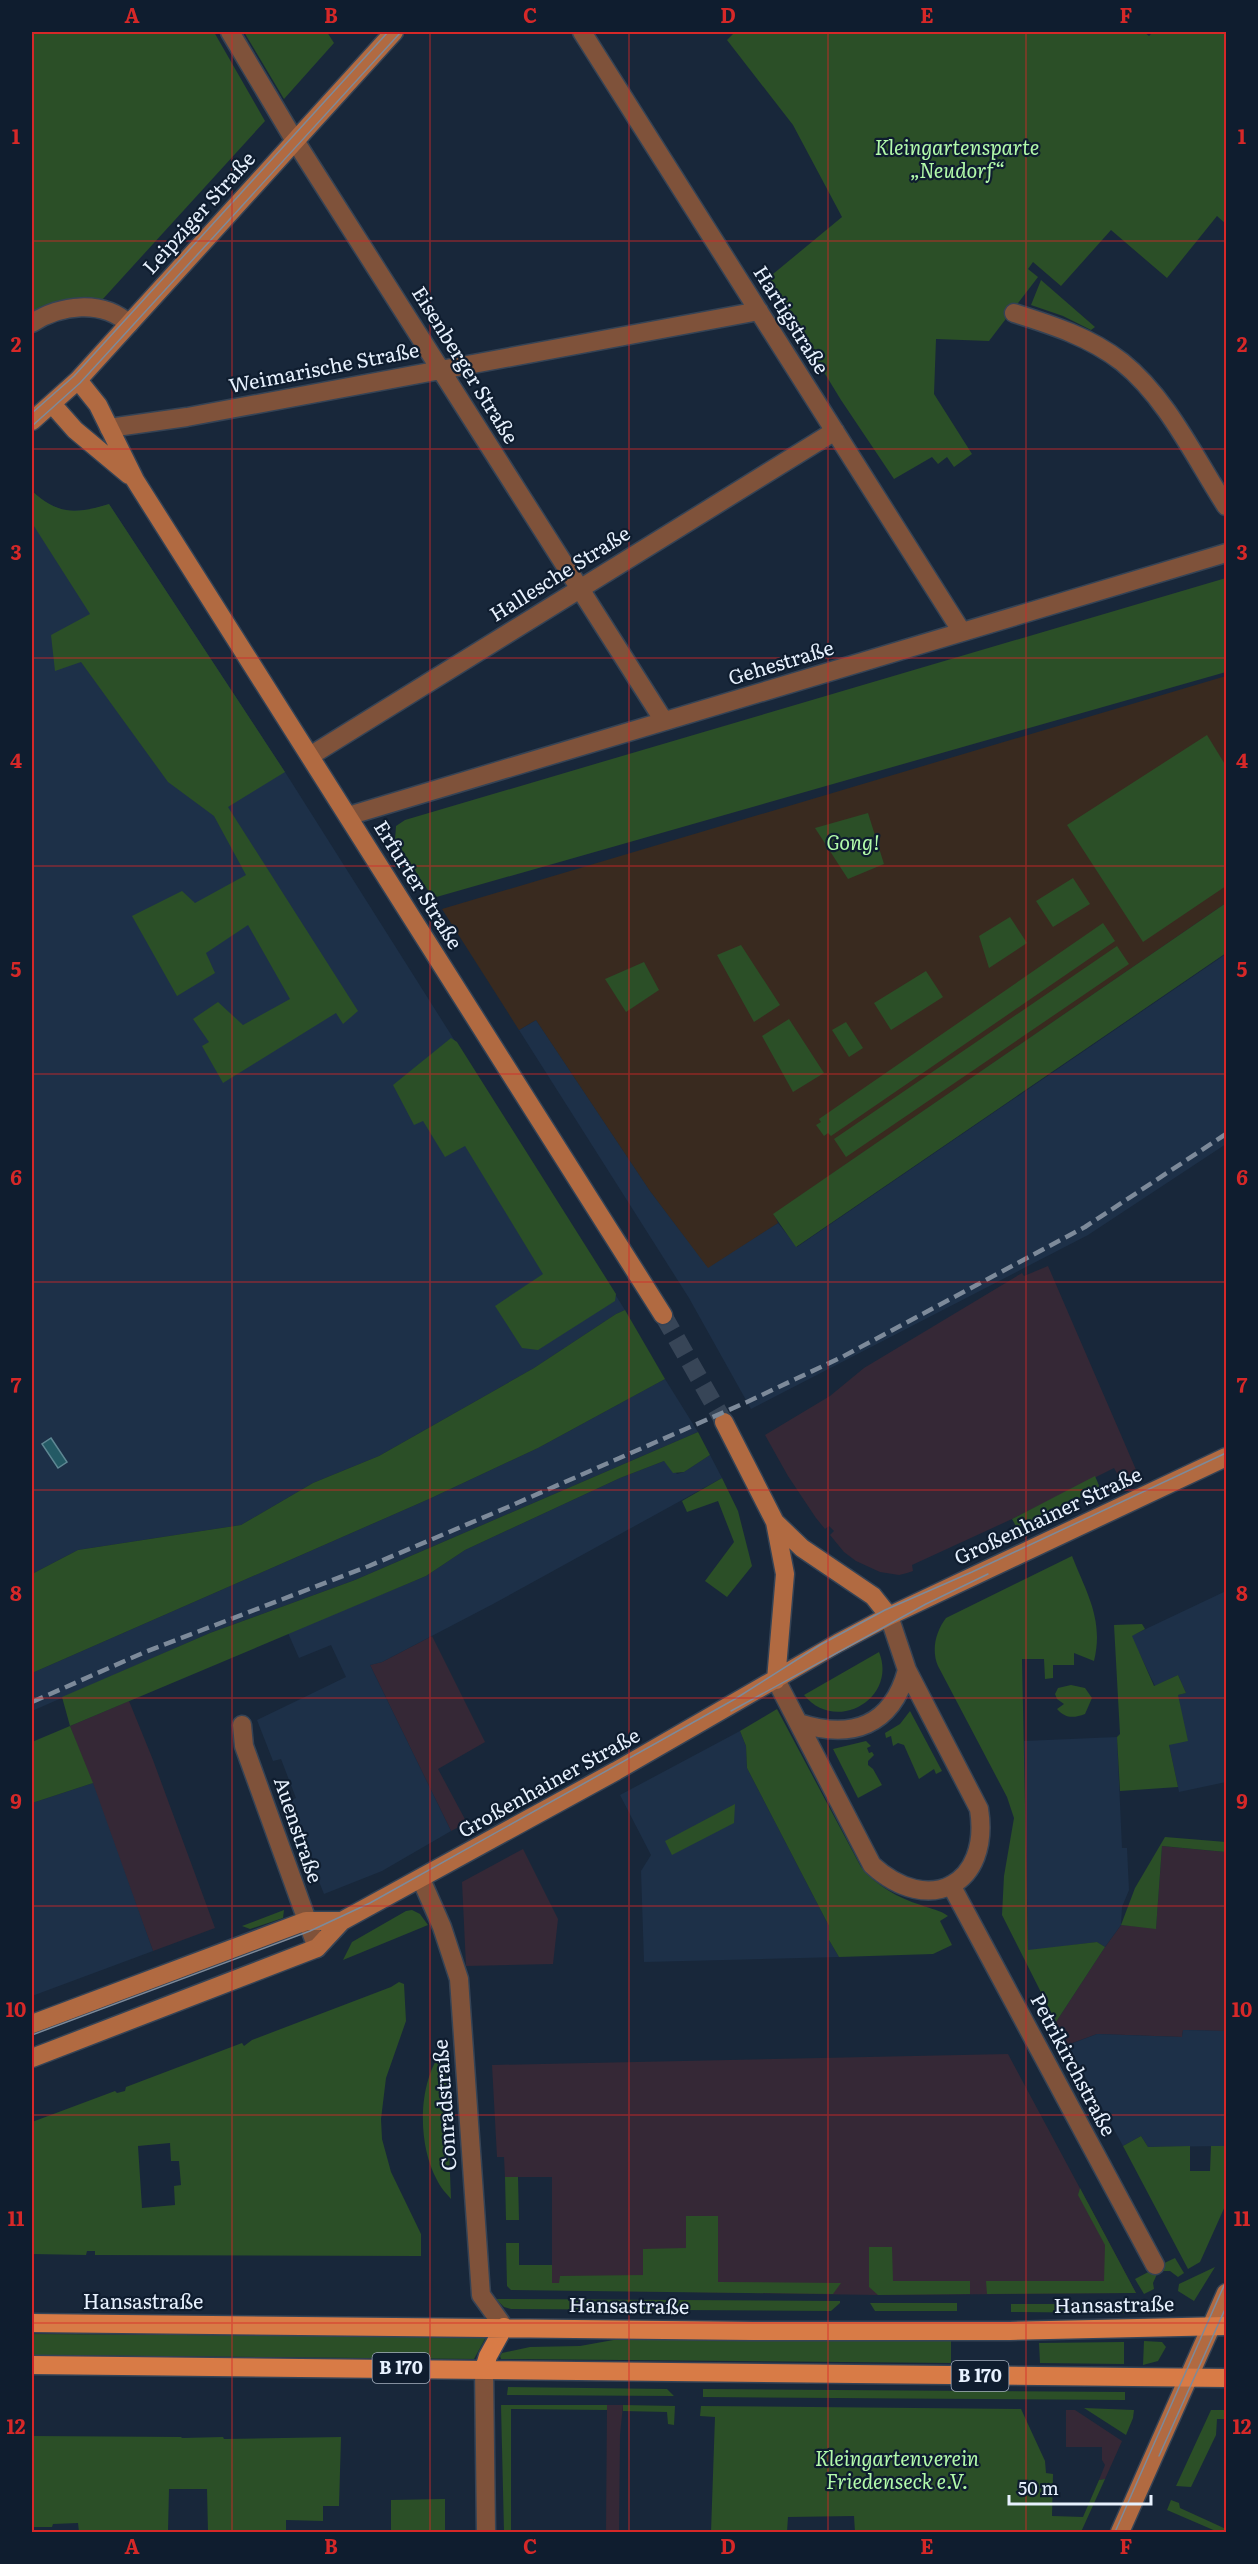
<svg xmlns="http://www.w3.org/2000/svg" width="1258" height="2564" font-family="Literata,serif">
	<rect width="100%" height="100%" fill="#18273a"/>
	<path fill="#352836" d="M1048,1266L1137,1472L1120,1479L1114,1468L1012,1519L912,1565L913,1571L907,1573L899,1575L880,1572L856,1561L844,1552L830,1535L834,1531L829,1526L825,1529L816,1518L788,1476L765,1435L830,1396L864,1368L1022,1273L1024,1276Z
		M432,1636L485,1742L438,1769L467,1823L451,1831L370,1665L382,1662Z
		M129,1701L153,1760L215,1928L153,1951L70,1726Z
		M1162,1846L1226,1852V2031L1183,2030L1182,2037L1097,2034L1067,2045L1056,2022L1105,1947L1121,1925L1156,1928Z
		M523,1849L558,1919L553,1964L466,1966L462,1882Z
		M1008,2054L1136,2293L878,2295L552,2290V2177H505L504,2157H497L492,2065Z
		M607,2405H623L620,2435L619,2532H606Z
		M1066,2410H1075L1122,2441L1105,2479L1099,2480L1105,2465L1102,2460V2447H1066Z"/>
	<path fill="#1d3048" d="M32,491L44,502L65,511L89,510L109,504L285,772L625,1310L616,1314L534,1368L379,1456L313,1483L241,1525L78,1550L32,1574Z
		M1226,954V1144L1088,1235L751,1409L689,1298L519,1030L536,1020L650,1191L708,1267L778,1223L797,1247Z
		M665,1379L698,1432L355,1580L210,1633L32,1711V1673L429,1499L538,1448Z
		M710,1455L722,1478L493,1604L382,1662L370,1665L451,1831L382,1871L324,1894L287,1802L296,1798L281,1759L273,1761L257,1720L346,1677L331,1645L299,1658L288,1633L426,1576L465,1550L620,1478L664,1461L677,1474L684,1472Z
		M1226,1591V1782L1179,1792L1169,1745L1178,1695L1186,1693L1178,1675L1155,1686L1131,1636Z
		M740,1731L746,1746L747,1768L829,1926V1940L839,1957L644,1962L641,1871L651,1855L620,1795Z
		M1117,1737L1122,1848H1127L1129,1890L1122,1907L1121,1925L1105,1947L1097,1942L1028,1951L1024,1741Z
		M93,1783L153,1951L32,1996V1803Z
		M1183,2030L1226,2031V2146L1148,2147L1141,2136L1123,2146L1068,2045L1097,2034L1182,2037Z"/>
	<path fill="#392a1f" d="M1226,676V903L774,1214L778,1223L708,1268L650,1191L536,1020L519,1030L442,909Z"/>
	<path fill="#2b4f27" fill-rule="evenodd" d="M32,32H214L265,121L102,300L86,299L33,313Z
		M244,32H327L334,43L284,99Z
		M735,32H1144L1149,36L1153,32H1226V224L1217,216L1167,278L1111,230L1061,286L1033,262L1028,269L1038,277L989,341L936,339L934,394L972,454L954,467L947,457L938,464L932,457L894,479L841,400L767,279L842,217L793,125L727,40Z
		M1041,280L1095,327L1091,330L1063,316L1031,305Z
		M32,491C58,515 76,514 109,504L285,772L228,807L358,1011L343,1024L336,1013L223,1083L202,1046L209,1042L193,1019L218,1002L243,1025L290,999L248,925L206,953L215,973L177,996L132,916L182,891L195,903L246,875L214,816L168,782L81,662L55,671L51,635L90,614L32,523Z
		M1226,578V672L433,898L395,840L396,826L405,820Z
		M1207,735L1226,766V886L1143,942L1067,825Z
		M868,813L884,864L848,879L815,828Z
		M1073,878L1090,904L1053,927L1036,901Z
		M1226,903V953L796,1247L773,1214Z
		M1010,917L1027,943L989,968L979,936Z
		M1103,923L1115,941L831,1136L828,1133L824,1136L816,1125L821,1122L819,1119Z
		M741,945L780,1005L754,1022L717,955Z
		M1117,946L1129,964L846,1157L834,1139Z
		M644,962L659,990L626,1012L605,979Z
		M926,971L943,997L891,1030L874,1003Z
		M789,1019L824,1073L793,1092L762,1036Z
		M846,1022L863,1048L849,1057L832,1030Z
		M451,1038L457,1042L616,1294L615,1301L538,1350L522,1348L495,1306L543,1274L465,1146L445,1157L423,1121L414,1125L393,1085Z
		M625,1310L665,1379L538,1448L429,1499L32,1673V1574L78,1550L241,1525L313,1483L379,1456L534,1368L616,1314Z
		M698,1432L710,1455L684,1472L673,1473L664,1461L620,1478L465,1550L426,1576L70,1726L93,1783L32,1803V1742L70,1726L62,1697L210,1633L355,1580Z
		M1095,1476L1100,1488L1017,1528L1012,1519Z
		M722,1478L738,1511L752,1566L727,1597L705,1581L734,1542L718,1501L687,1512L682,1501Z
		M1072,1556C1087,1594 1104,1620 1094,1661L1074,1653V1665H1053V1678L1045,1679L1044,1659H1022L1028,1950L1097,1942L1105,1947L1056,2022L1002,1915L1004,1876L1014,1818L1007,1797L938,1666C931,1650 936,1631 946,1618Z
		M1142,1624L1145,1629L1132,1636L1154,1686L1178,1675L1186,1693L1178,1695L1188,1741L1169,1745L1178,1787L1120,1791L1117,1737L1120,1734L1114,1625Z
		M879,1652C898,1699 835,1734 804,1695Z
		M1071,1685L1085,1688L1092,1698L1085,1714C1074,1718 1066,1719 1057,1709L1064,1704L1057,1699L1055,1694L1058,1688Z
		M777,1709L861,1867C877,1886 898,1898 921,1905C931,1909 940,1910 948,1916L940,1921L952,1945L933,1954L839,1957L829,1940V1926L747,1768L746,1746L740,1731Z
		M910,1711L942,1771L936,1774L934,1769L919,1779L904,1745L898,1743L893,1746L891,1736L886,1738L885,1733L900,1724Z
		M866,1741L871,1746L867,1748L869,1753L872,1752L874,1755L868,1761V1765L873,1769L882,1785L858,1798L833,1749Z
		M735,1804L734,1823L672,1855L665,1841Z
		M1165,1837L1226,1842V1852L1162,1846L1156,1929L1121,1925L1135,1888Z
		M284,1910L283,1918L250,1929L242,1926Z
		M412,1910L420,1914L428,1925L343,1960L352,1942L406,1911Z
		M399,1982L404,1984L406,2021L386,2078L381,2119L382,2139L391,2172L421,2234V2256L95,2255V2251H87L86,2255L32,2254V2122L115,2091L117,2093L125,2091L126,2087L242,2043L244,2046L252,2040L391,1987ZM170,2143L171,2161H179L181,2185L174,2186L175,2205L142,2208L138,2146Z
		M445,2047L451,2199C446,2193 440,2187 437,2180C417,2144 417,2080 445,2047Z
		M1141,2136L1148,2147L1190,2146V2171H1210L1211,2146H1226V2204L1200,2262L1188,2269L1123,2146Z
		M505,2177H518L519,2220H506Z
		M1080,2188L1136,2293L987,2294L986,2281H1104L1105,2245L1078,2195Z
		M686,2216H718V2282L841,2283L833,2294L511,2290L507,2286L506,2243H519V2265H552V2283H559L560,2276L643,2275V2249L686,2248Z
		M869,2247H892L893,2281H970V2294L878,2295L869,2287Z
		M1175,2258L1184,2273L1178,2277L1170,2271H1162L1158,2266Z
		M1215,2267L1194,2301L1178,2291L1179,2284Z
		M1154,2269L1157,2274L1153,2283L1154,2289L1144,2294L1135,2279Z
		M496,2299L840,2301V2303L831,2311L511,2309L504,2307Z
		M870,2303H957V2311H875Z
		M1011,2304H1124L1127,2307L1126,2313L1011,2312Z
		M32,2334L486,2337L474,2359L32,2355Z
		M630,2337L951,2341V2363L501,2359L500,2356L502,2353L530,2347L580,2346Z
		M1144,2341L1162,2342L1166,2347L1158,2361L1143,2365Z
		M1124,2342V2364L1040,2363L1039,2343Z
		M508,2387L667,2389L674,2396L507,2395Z
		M703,2389L1125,2392V2400L703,2397Z
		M501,2405H607V2410L511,2409V2532H504Z
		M623,2405L675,2406L674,2425L668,2424L667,2412L623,2411Z
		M701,2406L1021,2409L1045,2461L1046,2473L1053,2474L1052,2516L1083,2517L1099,2480L1105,2479L1081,2532H855L854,2516L788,2517L787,2532H711L715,2417L700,2416Z
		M1084,2408L1134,2410L1133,2418L1126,2435Z
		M1211,2410H1226V2419H1217L1216,2435L1191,2487L1176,2486Z
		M32,2436L181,2437L182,2438L223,2437L224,2439L341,2437L339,2506H323V2521L286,2520V2532H208L207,2489H169L168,2531L79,2532L78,2523L53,2524L52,2527H32Z
		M445,2499V2532H391V2500Z
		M1171,2500L1179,2503L1180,2508L1226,2529V2532H1218L1167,2510Z"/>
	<path fill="#245a65" stroke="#5e8793" stroke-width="1.5" d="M51,1438L67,1462L58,1468L42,1444Z"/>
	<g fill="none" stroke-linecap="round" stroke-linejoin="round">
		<path stroke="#374557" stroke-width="18" stroke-dasharray="18 9" stroke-linecap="butt" d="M663,1315L724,1422"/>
		<defs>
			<path id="street" d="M230,32L292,136L664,721
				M582,32L962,632
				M1014,313C1052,325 1090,337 1122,362C1167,398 1195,458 1226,506
				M32,323C60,305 102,299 129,324
				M109,428L187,417L759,311
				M310,756L835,431
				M348,816L1226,553
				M776,1680L872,1865C929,1917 991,1885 979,1809L907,1670L889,1616
				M799,1723C852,1740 892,1726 907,1670
				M242,1725L244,1746L317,1948
				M421,1879L442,1927L459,1979L481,2295L504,2327
				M951,1885L1155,2265
				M484,2369L486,2532"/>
			<path id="secondary" d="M78,380L98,405L135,480L663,1315
				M52,404L75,430L129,475
				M32,421L78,380L394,32
				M724,1422L775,1522L785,1574L776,1680
				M775,1522L802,1548L873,1596L889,1616
				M32,2024L306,1921H342
				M32,2058L317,1948L342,1921L616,1771L838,1643L889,1616L1226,1457
				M1120,2532L1226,2293"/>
			<path id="primary" d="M32,2323L753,2331H1010L1226,2326
				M32,2365L1226,2378
				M484,2369L488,2356L504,2327"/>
		</defs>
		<use href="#street" stroke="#354355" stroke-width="21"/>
		<use href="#secondary" stroke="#354355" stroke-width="21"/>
		<use href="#primary" stroke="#354355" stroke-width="21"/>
		<use href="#street" stroke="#7f523a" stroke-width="18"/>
		<use href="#secondary" stroke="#b16a41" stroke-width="18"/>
		<use href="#primary" stroke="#d87b46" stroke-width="18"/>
		<path stroke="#7d8a9a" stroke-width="1.5" d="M32,413L74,376L388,32
			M32,426L80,383L401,32
			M731,1711L926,1604L988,1574
			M32,2035L310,1931L370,1903L735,1699L820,1645L885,1610L972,1572L1226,1453
			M1159,2456L1226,2307
			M1115,2532L1226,2281"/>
		<path stroke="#7d8a9a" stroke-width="4.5" stroke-dasharray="12 6" stroke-linecap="butt" d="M32,1702L145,1652L369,1566L508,1507L747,1402L842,1357L1085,1227L1226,1134"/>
	</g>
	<path fill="none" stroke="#d62828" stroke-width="1.5" stroke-opacity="0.55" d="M232,32V2532M430,32V2532M629,32V2532M828,32V2532M1026,32V2532M32,241H1226M32,449H1226M32,658H1226M32,866H1226M32,1074H1226M32,1282H1226M32,1490H1226M32,1698H1226M32,1906H1226M32,2115H1226M32,2323H1226"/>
	<g text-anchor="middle" stroke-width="4.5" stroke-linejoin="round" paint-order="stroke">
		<g fill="#0f1d2f" stroke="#a6b1c0" stroke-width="1.5">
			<rect x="372.5" y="2353" width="57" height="30" rx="4.5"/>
			<rect x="951.5" y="2361" width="57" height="30" rx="4.5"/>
		</g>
		<g font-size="18" font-weight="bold" fill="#e7f1fe">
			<text x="401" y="2374">B 170</text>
			<text x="980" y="2382">B 170</text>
		</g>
		<g font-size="20" font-style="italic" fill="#b2faaa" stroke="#0f1d2f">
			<text x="957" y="155">Kleingartensparte<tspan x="957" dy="23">„Neudorf“</tspan></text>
			<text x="853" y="850">Gong!</text>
			<text x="897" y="2466">Kleingartenverein<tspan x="897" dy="23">Friedenseck e.V.</tspan></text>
		</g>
		<g font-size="20" fill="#e7f1fe" stroke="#0f1d2f">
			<text transform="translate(199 213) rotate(-48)" y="7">Leipziger Straße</text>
			<text transform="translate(791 320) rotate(58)" y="7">Hartigstraße</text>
			<text transform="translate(465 365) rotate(58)" y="7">Eisenberger Straße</text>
			<text transform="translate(324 368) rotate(-11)" y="7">Weimarische Straße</text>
			<text transform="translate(560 574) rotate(-32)" y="7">Hallesche Straße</text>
			<text transform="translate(781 663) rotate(-17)" y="7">Gehestraße</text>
			<text transform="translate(418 885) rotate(58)" y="7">Erfurter Straße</text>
			<text transform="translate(1048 1516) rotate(-25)" y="7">Großenhainer Straße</text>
			<text transform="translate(549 1783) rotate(-29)" y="7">Großenhainer Straße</text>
			<text transform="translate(298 1830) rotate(71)" y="7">Auenstraße</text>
			<text transform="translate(1073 2065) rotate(62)" y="7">Petrikirchstraße</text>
			<text transform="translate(445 2105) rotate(-94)" y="7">Conradstraße</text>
			<text x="143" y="2309">Hansastraße</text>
			<text transform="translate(1114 2305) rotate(-1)" y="7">Hansastraße</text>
			<text transform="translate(629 2306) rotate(1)" y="7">Hansastraße</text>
		</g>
	</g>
	<rect width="1258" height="2564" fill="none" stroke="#0f1d2f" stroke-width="66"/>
	<path d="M1009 2495v9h142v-9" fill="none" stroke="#e7f1fe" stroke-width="3"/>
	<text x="1018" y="2495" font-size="18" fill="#e7f1fe" stroke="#0f1d2f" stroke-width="4.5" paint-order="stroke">50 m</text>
	<rect x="33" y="33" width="1192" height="2498" fill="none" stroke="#d62828" stroke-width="2"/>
	<g font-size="20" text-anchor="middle" font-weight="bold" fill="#d62828">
		<text x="132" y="23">A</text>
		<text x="331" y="23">B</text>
		<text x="530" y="23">C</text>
		<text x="728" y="23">D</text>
		<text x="927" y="23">E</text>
		<text x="1126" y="23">F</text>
		<text x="16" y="144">1</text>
		<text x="1242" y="144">1</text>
		<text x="16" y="352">2</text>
		<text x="1242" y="352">2</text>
		<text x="16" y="560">3</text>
		<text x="1242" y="560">3</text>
		<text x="16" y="768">4</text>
		<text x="1242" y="768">4</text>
		<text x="16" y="977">5</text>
		<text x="1242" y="977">5</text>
		<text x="16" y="1185">6</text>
		<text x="1242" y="1185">6</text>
		<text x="16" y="1393">7</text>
		<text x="1242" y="1393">7</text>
		<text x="16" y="1601">8</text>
		<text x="1242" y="1601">8</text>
		<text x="16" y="1809">9</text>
		<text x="1242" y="1809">9</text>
		<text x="16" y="2017">10</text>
		<text x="1242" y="2017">10</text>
		<text x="16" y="2226">11</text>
		<text x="1242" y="2226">11</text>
		<text x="16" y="2434">12</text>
		<text x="1242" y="2434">12</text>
		<text x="132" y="2554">A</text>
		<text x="331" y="2554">B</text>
		<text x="530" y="2554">C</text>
		<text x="728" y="2554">D</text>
		<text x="927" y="2554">E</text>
		<text x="1126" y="2554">F</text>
	</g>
</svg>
